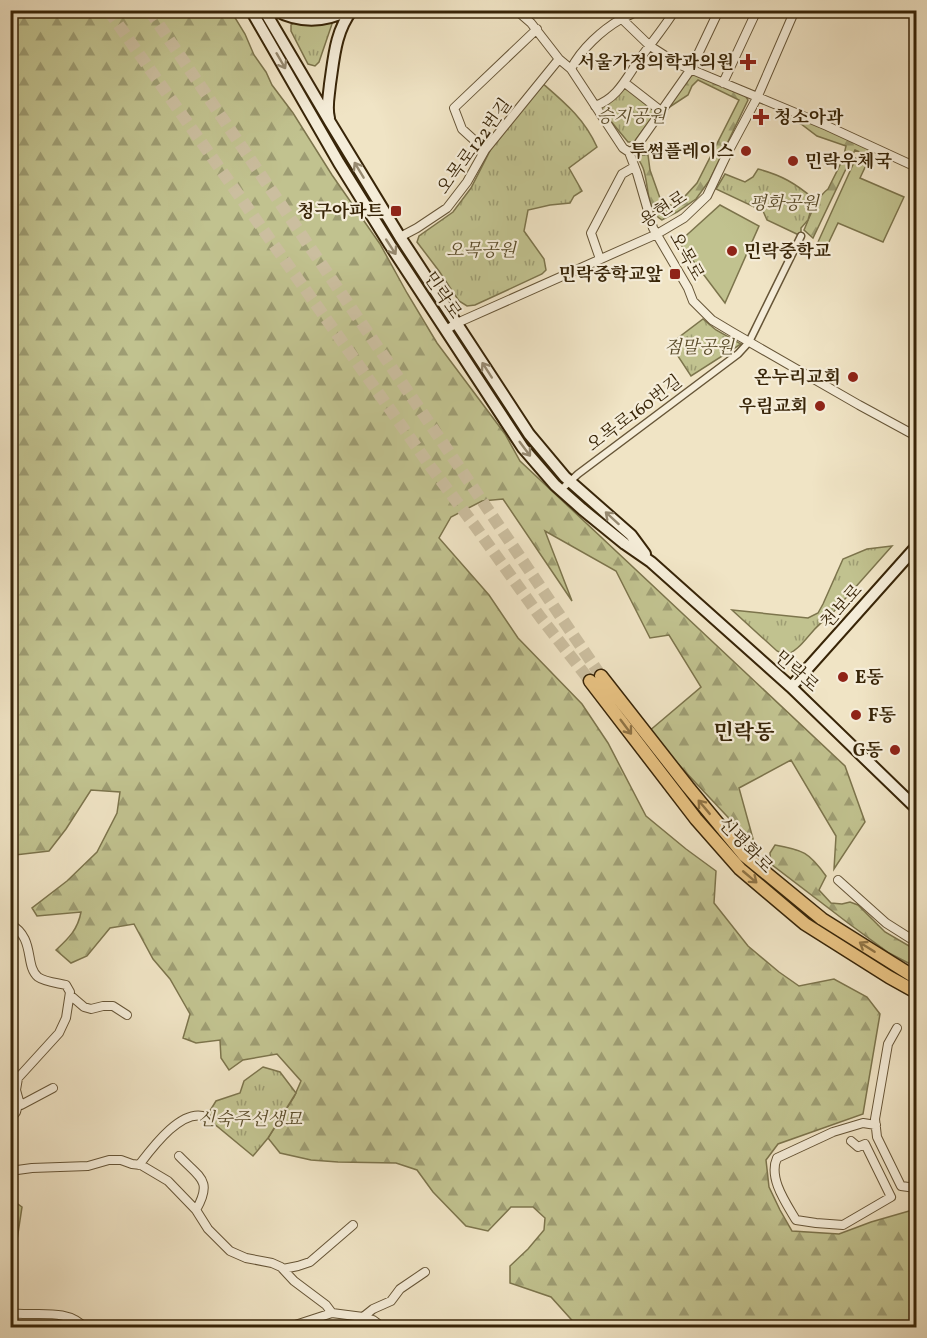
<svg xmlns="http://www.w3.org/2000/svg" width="927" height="1338" font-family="Vollkorn,'Noto Serif KR',serif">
	<defs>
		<pattern id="forest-firs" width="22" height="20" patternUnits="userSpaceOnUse" patternTransform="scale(1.5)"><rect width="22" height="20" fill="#c1c28f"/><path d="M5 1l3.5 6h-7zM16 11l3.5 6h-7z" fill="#9e9d73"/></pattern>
		<pattern id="park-tufts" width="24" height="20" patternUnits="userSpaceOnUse" patternTransform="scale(1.5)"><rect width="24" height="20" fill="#c1c28f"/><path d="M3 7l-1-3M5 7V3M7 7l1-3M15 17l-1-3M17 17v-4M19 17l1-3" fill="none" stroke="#9e9d73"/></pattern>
	</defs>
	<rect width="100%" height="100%" fill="#f0e4c5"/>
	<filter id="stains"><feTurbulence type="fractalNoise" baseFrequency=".00333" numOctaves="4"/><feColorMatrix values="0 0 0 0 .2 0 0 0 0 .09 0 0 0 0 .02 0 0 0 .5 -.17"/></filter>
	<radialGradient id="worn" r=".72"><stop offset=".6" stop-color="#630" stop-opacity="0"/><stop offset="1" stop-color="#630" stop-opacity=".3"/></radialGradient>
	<path fill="#c1c28f" stroke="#7c744c" stroke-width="1.5" d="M856,158L867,163L860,178L904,197L883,242L838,223L827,246L818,242Z
		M720,205L759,226L725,303L679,242Z"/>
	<path fill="url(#forest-firs)" stroke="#7c744c" stroke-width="1.5" d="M10,11H231L245,34L254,55L266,72L272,85L293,113L332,175L380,244L407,293L437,343L505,434L520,461L845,766L865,822L834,869L836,836L791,760L739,788L755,846L648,732L701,687L669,635L650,638L616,571L545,531L572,601L503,499L482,501L451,517L439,538L489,595L518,638L582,704L608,743L646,816L686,849L716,871L714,903L748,946L779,972L799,986L834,979L867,997L880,1014L863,1114L778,1144L766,1160L769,1187L780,1210L792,1231L839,1234L871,1222L916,1209V1327H578L551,1297L510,1283V1266L528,1249L544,1230L545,1218L533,1207H511L488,1231L466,1226L433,1192L417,1170L396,1163L338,1162L311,1160L280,1153L268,1138L294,1097L301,1081L277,1054L243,1060L229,1070L221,1058L220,1040L196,1043L183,1038L190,1014L170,979L153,959L134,924L110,928L87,956L71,963L56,950C69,938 78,929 81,912L37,916L32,908L67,881L97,852L117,813L120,792L91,790L66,829L49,851L15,855L11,852Z
		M697,73L745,95L748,100L709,181L696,199L677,212L662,220C646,212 649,183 643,168C641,163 638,159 636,155H648L650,170L661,201L675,207L697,183L739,100L698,80L692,86L688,95L668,108L689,77Z
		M784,111L872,149L867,155L855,150L813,238L804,230C810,216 816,198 828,189L843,159L846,146L817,136L801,124L786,118Z
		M775,845C803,850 809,852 826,876L819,890L831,903L842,904L850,902L858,905L885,932L916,950V967L889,953L848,923L771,864L770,853Z
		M11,1199L22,1207L17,1240L11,1251Z"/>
	<path fill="url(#park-tufts)" stroke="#7c744c" stroke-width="1.5" d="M332,20V24L319,62L315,66L308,64L291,31V25L294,23Z
		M541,82C564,102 584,118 597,147L569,168L582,191L574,196L570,203L550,205L528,210L524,231L544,259L546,270L542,274L475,305L467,306L459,301L439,271L417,242L419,236L453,212L471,188L494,143Z
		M625,87L657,111L634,142H628L600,108Z
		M758,169C781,175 795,183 814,199L808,220L801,228V236L767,220L763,211L716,189L725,174L745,182L753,177Z
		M703,319L716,330L741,344L691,376L670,344Z
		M892,546L829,617C812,626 802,651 785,655L777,651L732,610L808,618L818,613L823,604L843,559L867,549Z
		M263,1067L280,1072L296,1093L268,1138L253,1156L206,1117L216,1101L240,1093L244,1081Z"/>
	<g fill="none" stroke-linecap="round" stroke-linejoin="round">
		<path stroke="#cbbe9f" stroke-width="12" stroke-dasharray="12 6" stroke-linecap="butt" d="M108,10L430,466L475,526L541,618L590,681
			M149,10L601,676"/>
		<defs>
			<path id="pedestrian" d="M565,486L578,474L738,354L749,342L801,236"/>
			<path id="minor" d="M516,10L531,23L559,59L571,69L623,148L629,152L637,173L653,228L688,288L693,301L712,320L732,332L859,405L916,436
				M622,19L650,46L678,64L827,126L916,167
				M571,69C581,49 602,30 621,19C627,16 633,14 638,10
				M625,83L661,111
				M723,83L757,10
				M595,106C618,98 626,78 639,60C651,43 664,28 675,10
				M485,150L462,129L454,108L537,29
				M629,152L634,150L691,69L719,10
				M400,237L417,228L447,208L467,182L485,150L559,59
				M600,259L591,233L622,174L634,167
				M446,330L457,323L657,234L684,218L707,196L727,154L757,98L795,10
				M838,880L886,923L916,942
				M10,924C36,938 24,965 38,977C45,982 58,983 66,985L70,992L66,1018L59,1033L18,1078L16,1090L19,1101L16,1112L10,1120
				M70,995L84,1007L91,1009L103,1006H113L127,1015
				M897,1028L888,1044L875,1119L877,1137L901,1186L916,1188
				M18,1105H21L53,1088
				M851,1141L858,1147L865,1144L891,1197L843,1225L816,1223L796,1220C786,1203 768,1178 777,1158L833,1132L863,1123L876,1125
				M179,1156C200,1178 213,1180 196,1210
				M139,1165C152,1148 182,1107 206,1117
				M10,1171L32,1168L88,1166L109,1160H121L132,1164L141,1165L168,1181L196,1210L208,1229L230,1251L246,1258L272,1263L281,1267L294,1281L326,1305L332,1313
				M283,1269L298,1266L310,1262L353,1225
				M10,1313C34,1317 67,1307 85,1328
				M363,1317L373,1309L391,1301L400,1289L425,1272
				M286,1328L332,1313L363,1317L373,1320L384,1328"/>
			<path id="secondary" d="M251,10L339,163L390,245L523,448L555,485L582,509L625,544L651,562L791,687L916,808
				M264,10L330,122L400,237L529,434L565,477L631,535L645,554
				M275,10C298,23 325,23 348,10
				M329,118C326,107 329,96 330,84C334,58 335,32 352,10
				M791,687L916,547"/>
			<path id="trunk" d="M601,676L688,787L744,855L822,919L916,978
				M590,681L696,819L740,869L805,924L889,977L916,992"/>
		</defs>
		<use href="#pedestrian" stroke="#665537" stroke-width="9"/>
		<use href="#minor" stroke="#665537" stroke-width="10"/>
		<use href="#secondary" stroke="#382508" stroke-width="14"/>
		<use href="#trunk" stroke="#382508" stroke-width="15"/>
		<use href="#pedestrian" stroke="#f5edd9" stroke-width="6"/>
		<use href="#minor" stroke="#f5edd9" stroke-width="8"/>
		<use href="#secondary" stroke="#f5edd9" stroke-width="10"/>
		<use href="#trunk" stroke="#e8c282" stroke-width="12"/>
	</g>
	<defs><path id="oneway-shaft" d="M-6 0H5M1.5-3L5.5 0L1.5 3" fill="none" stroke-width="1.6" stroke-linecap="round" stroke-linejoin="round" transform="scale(1.5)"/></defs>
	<g stroke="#968970">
		<use href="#oneway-shaft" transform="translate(281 61) rotate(60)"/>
		<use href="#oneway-shaft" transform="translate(359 170) rotate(-121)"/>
		<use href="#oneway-shaft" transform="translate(391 247) rotate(57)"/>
		<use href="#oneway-shaft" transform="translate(487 370) rotate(-123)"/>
		<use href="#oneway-shaft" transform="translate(525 449) rotate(53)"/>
		<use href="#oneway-shaft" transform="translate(612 518) rotate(-138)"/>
	</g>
	<g stroke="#907445">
		<use href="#oneway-shaft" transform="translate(626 727) rotate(53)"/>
		<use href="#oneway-shaft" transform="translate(704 807) rotate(-130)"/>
		<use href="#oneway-shaft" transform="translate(750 877) rotate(40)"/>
		<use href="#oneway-shaft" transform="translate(867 947) rotate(-148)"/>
	</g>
	<g fill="#8f2418" stroke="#f5edd9" stroke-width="2">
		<path d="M745 53h6v6h6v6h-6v6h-6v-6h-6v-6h6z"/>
		<path d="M758 108h6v6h6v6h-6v6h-6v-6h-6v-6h6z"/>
		<circle cx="746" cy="151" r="6"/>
		<circle cx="793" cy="161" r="6"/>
		<rect x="390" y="205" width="12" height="12" rx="3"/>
		<circle cx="732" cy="251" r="6"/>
		<rect x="669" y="268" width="12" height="12" rx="3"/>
		<circle cx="853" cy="377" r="6"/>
		<circle cx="820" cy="406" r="6"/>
		<circle cx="843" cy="677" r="6"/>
		<circle cx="856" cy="715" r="6"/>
		<circle cx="895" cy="750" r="6"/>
	</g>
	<g text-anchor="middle" stroke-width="4.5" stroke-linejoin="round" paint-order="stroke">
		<g font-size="18" font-weight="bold" fill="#382508" stroke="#f5edd9" text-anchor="end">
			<text x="734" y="68">서울가정의학과의원</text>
			<text x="774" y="123" text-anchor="start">청소아과</text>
			<text x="734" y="157">투썸플레이스</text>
			<text x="805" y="167" text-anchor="start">민락우체국</text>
			<text x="384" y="217">청구아파트</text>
			<text x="744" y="257" text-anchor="start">민락중학교</text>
			<text x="663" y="280">민락중학교앞</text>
			<text x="841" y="383">온누리교회</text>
			<text x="808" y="412">우림교회</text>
			<text x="855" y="683" text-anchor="start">E동</text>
			<text x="868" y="721" text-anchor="start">F동</text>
			<text x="883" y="756">G동</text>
		</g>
		<g font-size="18" font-style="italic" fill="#5a4c2a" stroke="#f5edd9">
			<text x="631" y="122">승지공원</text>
			<text x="784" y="209">평화공원</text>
			<text x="481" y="256">오목공원</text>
			<text x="699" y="353">점말공원</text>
			<text x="250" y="1125">신숙주선생묘</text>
		</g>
		<g font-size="18" fill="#382508" stroke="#f5edd9">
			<text transform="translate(474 146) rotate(-54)" y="6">오목로122번길</text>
			<text transform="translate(663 209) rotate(-33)" y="6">용현로</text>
			<text transform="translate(687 256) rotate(61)" y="6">오목로</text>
			<text transform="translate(443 295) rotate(56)" y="6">민락로</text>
			<text transform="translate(634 413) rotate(-37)" y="6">오목로160번길</text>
			<text transform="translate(841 606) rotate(-48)" y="6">천보로</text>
			<text transform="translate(797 671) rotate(42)" y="6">민락로</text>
			<text transform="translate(746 845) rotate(46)" y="6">신평화로</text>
		</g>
		<g font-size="21" font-weight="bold" fill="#382508" stroke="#f5edd9">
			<text x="744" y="739">민락동</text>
		</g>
	</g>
	<rect width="927" height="1338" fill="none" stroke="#f0e4c5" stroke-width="36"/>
	<rect x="12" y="12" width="903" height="1314" fill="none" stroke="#382508" stroke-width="3"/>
	<rect x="18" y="18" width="891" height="1302" fill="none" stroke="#382508" stroke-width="1.5"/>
	<rect width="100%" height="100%" filter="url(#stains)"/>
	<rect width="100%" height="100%" fill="url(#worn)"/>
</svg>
